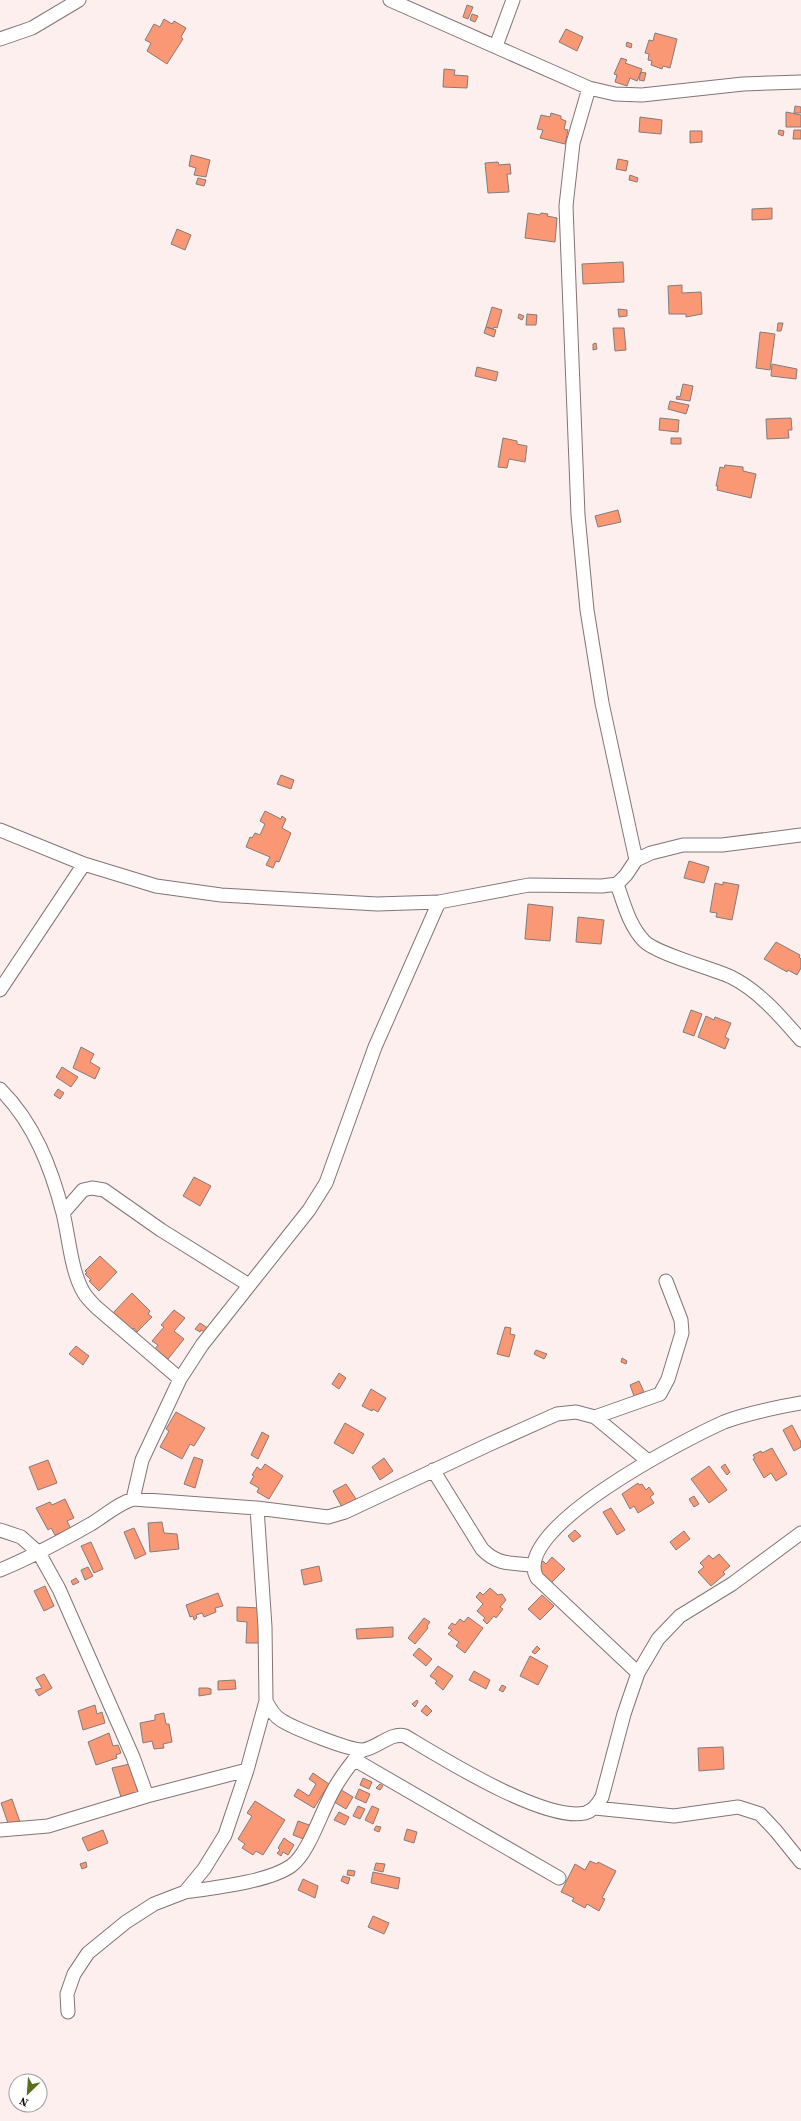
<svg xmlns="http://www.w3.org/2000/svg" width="801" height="2121" font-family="'Source Serif 4',serif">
	<rect width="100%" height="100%" fill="#fcefee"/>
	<path fill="#fa9876" stroke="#867b78" d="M467,5L473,7L468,19L463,17Z
		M472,14L478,16L475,22L470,20Z
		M164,19L172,24L174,21L186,28L181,37L183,39L167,64L147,51L151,43L145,40L154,24L160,27Z
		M566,29L583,37L577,51L559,42Z
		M655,33L677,39L670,68L663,66L662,69L651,65L652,61L648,60L649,54L645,53L649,40L653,41Z
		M627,42L632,44L631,48L626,46Z
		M621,58L627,60L625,63L642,69L637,81L630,78L627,86L615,82L617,75L614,74Z
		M444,69L455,70L454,75L468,76L467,88L443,87Z
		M641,72L646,73L644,81L639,80Z
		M795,106L801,107V113H794Z
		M786,112L801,115V127H786Z
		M551,113L561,116V119L566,121L564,129L568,130L565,144L540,138L543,130L537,129L541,115L550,117Z
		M640,117L662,120L661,134L639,132Z
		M779,130L784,131L783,136L778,134Z
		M794,130H801V139H793Z
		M690,131H702V142L690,143Z
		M191,155L210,160L206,177L194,175L196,168L189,166Z
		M618,159L628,161L626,171L616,169Z
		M498,162L499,165L510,164L511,174H507L509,192L488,193L485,163Z
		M630,175L638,178L637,182L629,180Z
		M198,178L206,180L204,186L196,184Z
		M772,208V219L752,220V209Z
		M528,213L540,215L541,213L548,214L547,216L557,218L555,242L525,238Z
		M177,229L191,235L185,250L171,244Z
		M623,262L624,282L583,284L582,264Z
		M682,285V293L701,292L702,314L686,317V314H669L668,286Z
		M492,307L502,310L497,328L494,327L493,329L486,327Z
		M618,309L627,310V316L619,317Z
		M519,314L524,316L522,320L518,318Z
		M527,314L537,315L536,325H526Z
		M778,323H783L781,331H777Z
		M486,327L496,330L494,337L484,333Z
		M613,328H624L626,350L615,351Z
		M760,332L775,334L770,370L756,368Z
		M596,343L597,349L593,350V344Z
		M772,364L797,369L796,379L771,376Z
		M477,367L498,372L496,381L475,376Z
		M683,384L693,386L690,401L676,399L677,396L680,397Z
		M670,401L689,405L686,414L668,409Z
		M660,418L679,420L678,432L659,430Z
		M791,418L792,430H788L789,438L767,439L766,419Z
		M503,438L517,441V444L527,446L525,462L509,459L507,468L498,467Z
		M671,438H681V444H671Z
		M725,465L743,467V471L756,474L751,498L717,490L718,486H716L720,467L724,468Z
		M618,510L621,522L598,527L595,516Z
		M281,775L294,780L291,789L277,784Z
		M265,811L281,819L282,816L286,819L282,828L291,833L279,862L276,861L273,868L266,865L270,857L246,847L250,837L252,838L255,833L260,835L265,824L260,821Z
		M689,861L709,867L704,883L684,878Z
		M723,882L739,885L732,920L716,917L717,913L710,912L715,883L723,885Z
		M528,904L553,907L550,941L525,939Z
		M578,917L604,920L601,944L576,942Z
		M776,942L800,955L799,957L801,959V968L797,975L788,970L787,972L764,959Z
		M691,1010L702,1014L694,1036L683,1032Z
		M706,1016L714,1020L715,1017L731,1023L725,1037L729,1039L725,1049L698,1037Z
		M81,1047L94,1054L90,1062L100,1068L95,1079L73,1068Z
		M62,1067L78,1077L71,1087L56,1077Z
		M58,1089L64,1093L60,1099L54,1095Z
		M194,1177L211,1186L200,1206L183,1196Z
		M100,1256L117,1272L99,1291L89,1281L91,1280L85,1274L87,1273L85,1271Z
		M132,1293L150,1311L148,1314L152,1317L137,1332L134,1328L130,1332L112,1314Z
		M174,1310L185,1318L174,1331L184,1339L168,1359L155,1349L158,1345L152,1341L164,1327L161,1325Z
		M200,1323L209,1329L207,1333L201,1330L200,1332L195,1329Z
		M505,1327L511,1328L510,1334L515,1335L509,1357L497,1354Z
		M76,1346L89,1356L83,1365L69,1354Z
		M536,1350L547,1354L544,1359L534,1354Z
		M622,1358L627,1361L626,1364L621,1362Z
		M339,1373L346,1378L339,1389L332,1384Z
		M639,1381L644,1392L634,1396L630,1385Z
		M371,1389L386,1398L378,1412L373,1409L372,1411L362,1406Z
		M176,1412L205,1428L194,1446L190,1444L182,1459L160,1447L169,1431L166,1429Z
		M345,1423L364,1434L353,1454L334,1443Z
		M792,1425L801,1442V1447L794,1451L783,1430Z
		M262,1432L269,1436L258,1459L251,1455Z
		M772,1448L787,1474L776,1481L771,1473L764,1478L753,1459L755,1458L753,1455L761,1451L762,1453Z
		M194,1457L203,1460L195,1488L184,1484Z
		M384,1458L393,1471L380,1480L372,1467Z
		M48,1460L57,1483L38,1490L29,1467Z
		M265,1464L283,1476L269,1499L257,1492L259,1488L250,1483L254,1476L252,1475L257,1467L261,1470Z
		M725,1464L730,1472L727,1475L721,1467Z
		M709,1466L727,1490L709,1503L691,1479Z
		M638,1483L639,1485L642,1484L646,1490L649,1487L654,1494L650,1497L654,1503L638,1513L634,1506L630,1509L622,1494Z
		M346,1484L356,1499L342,1507L333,1491Z
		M694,1496L699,1504L694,1507L689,1499Z
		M65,1499L74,1518L67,1521L71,1529L55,1535L51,1528L48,1530L36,1508L50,1502L52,1505Z
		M611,1508L625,1530L617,1535L603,1512Z
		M162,1522L164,1533L177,1534L179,1549L150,1552L148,1523Z
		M134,1528L146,1554L135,1559L124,1532Z
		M575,1530L581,1536L573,1542L568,1536Z
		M684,1531L690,1539L676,1550L670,1542Z
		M91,1542L103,1569L94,1573L81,1546Z
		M719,1554L730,1566L723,1572L725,1574L711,1586L698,1572L704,1567L700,1563L709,1555L713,1559Z
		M552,1557L565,1569L549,1585L534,1571L543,1561L546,1564Z
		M319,1566L322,1581L304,1585L301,1570Z
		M88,1567L93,1576L85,1580L81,1570Z
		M76,1578L79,1582L73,1585L71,1581Z
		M45,1586L54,1606L44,1611L34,1591Z
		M490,1588L498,1595L502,1594L506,1600L500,1607L503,1609L496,1618L494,1616L487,1624L483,1620L485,1618L477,1611L483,1604L476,1597L480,1592L483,1595Z
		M218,1593L223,1606L215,1608L216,1612L204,1617L202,1613L196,1615L197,1618L194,1620L193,1616L190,1617L186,1605Z
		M542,1595L554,1606L540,1620L528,1609Z
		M237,1607L260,1608L259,1643H246L247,1622L237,1621Z
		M468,1617L483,1628L465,1653L456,1646L459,1642L448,1634L452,1630L448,1628L452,1623L455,1625L460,1619L464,1622Z
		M424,1618L430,1622L427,1626L428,1628L415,1644L408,1638Z
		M393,1627V1637L357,1639L356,1629Z
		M537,1646L540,1649L535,1654L532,1652Z
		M419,1648L432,1659L426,1666L413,1655Z
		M530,1656L548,1666L538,1685L520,1676Z
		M438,1666L453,1676L443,1690L435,1683L437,1681L430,1676Z
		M474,1671L490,1680L486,1689L469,1680Z
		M44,1674L52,1688L39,1696L35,1690L42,1688L36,1678Z
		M235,1680L236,1689L218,1690V1681Z
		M502,1685L506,1687L503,1692L499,1690Z
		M199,1688H208L211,1689V1694L199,1696Z
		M417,1700L418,1702L415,1707L412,1704Z
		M95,1705L97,1714L102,1712L105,1723L83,1730L78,1711Z
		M426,1705L432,1711L427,1716L421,1711Z
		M164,1713L166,1724H169L172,1742L163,1744L164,1748L154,1749L152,1741L143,1743L140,1723L155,1720V1715Z
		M109,1733L113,1746L118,1745L121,1753L116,1755L117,1758L96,1765L88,1742Z
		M723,1747L724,1769L699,1771L698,1748Z
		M130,1764L138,1792L121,1797L112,1768Z
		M313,1773L329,1784L314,1808L294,1796L298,1789L309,1796L316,1784L309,1779Z
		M363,1778L372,1782L369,1789L360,1785Z
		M380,1784L383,1786L380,1790L376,1788Z
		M338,1788L353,1797L346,1809L331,1800Z
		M359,1789L370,1794L366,1803L355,1798Z
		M12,1799L21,1825L10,1829L1,1803Z
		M255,1801L285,1820L263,1855L256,1851L253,1855L242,1848L245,1844L238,1839L252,1816L247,1813Z
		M358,1806L365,1809L360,1819L353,1816Z
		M372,1806L379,1809L373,1824L365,1820Z
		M339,1812L349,1817L345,1825L334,1820Z
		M298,1821L312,1826L306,1840L293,1835Z
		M376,1826L381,1827L379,1832L374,1830Z
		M407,1829L417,1832L414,1843L404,1840Z
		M103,1830L108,1843L88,1851L82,1838Z
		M284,1838L294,1845L288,1855L283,1852L281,1856L277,1853L280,1850L278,1848Z
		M590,1861L597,1864L598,1862L616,1871L602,1898L605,1899L599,1911L587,1904L585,1908L572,1901L574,1898L561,1892L575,1864L585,1870Z
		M86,1862L87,1867L82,1869L80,1864Z
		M376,1863L385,1864L383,1872L374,1870Z
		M348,1870L355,1871L354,1876L347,1875Z
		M373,1872L400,1878L398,1889L371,1883Z
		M343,1876L350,1878L348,1884L341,1881Z
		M303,1879L318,1886L315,1898L298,1890Z
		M373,1916L389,1923L384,1934L368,1927Z"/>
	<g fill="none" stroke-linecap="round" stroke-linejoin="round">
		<defs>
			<path id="street" d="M390,0L589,88L615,94L642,95L743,84L801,82
				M0,39L32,28L79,0
				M496,46L513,0
				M589,88L573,143L566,206L578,515L587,610L602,703L636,860
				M0,830L84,864L156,886L221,895L377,904L439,902L529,885L602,886L617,884L626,875L636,860L651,853L683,845H722L801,835
				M617,884C624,904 629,925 644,941C657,954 711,968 731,977C758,990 781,1017 801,1040
				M0,990L84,864
				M0,1089C34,1123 51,1167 63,1213C69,1237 71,1272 84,1293C87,1298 92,1303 96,1307L180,1379
				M63,1213L83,1190L92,1188L104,1190L161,1230L249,1285
				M595,1417L648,1461
				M433,1470L482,1549C497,1565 511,1563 532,1565
				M133,1499L142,1460L180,1379L202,1345L309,1210L326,1183L375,1047L439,902
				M0,1530L21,1537L39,1553L59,1589L133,1757L147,1796
				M0,1570C32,1557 61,1541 91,1524C106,1515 117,1504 133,1499L257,1508L328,1517L345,1512L490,1444L557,1414L576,1412L595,1417L660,1394L668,1379L682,1333L681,1320L666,1281
				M638,1673L537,1578C509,1529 688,1438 724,1422C745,1414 779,1407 801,1403
				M266,1701C270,1709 274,1716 281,1720C293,1728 351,1751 363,1750C378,1748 390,1732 405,1736C442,1758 544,1822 585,1813C593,1811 598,1804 602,1797L624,1714L638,1673L658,1639L680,1616L732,1584L801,1533
				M355,1760L559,1878
				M595,1808L674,1816L738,1807L760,1814L776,1831L801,1862
				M0,1830L48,1826L147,1796L247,1770
				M185,1892C213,1888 268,1882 291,1866C310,1853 323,1805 337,1784C344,1772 353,1761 362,1750
				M68,2012L67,1994L74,1974L88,1953L126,1922L154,1904L185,1892L204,1869L225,1835L247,1770L266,1701L265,1627L257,1508"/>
		</defs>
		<use href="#street" stroke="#817575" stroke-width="15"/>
		<use href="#street" stroke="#fff" stroke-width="13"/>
	</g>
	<g transform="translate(28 2093) rotate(205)"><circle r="19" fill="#ffffff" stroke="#9f9d9d"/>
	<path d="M0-3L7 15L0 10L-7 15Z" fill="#596f1f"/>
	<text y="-6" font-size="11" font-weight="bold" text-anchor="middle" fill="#0e0a0a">N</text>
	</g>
</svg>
